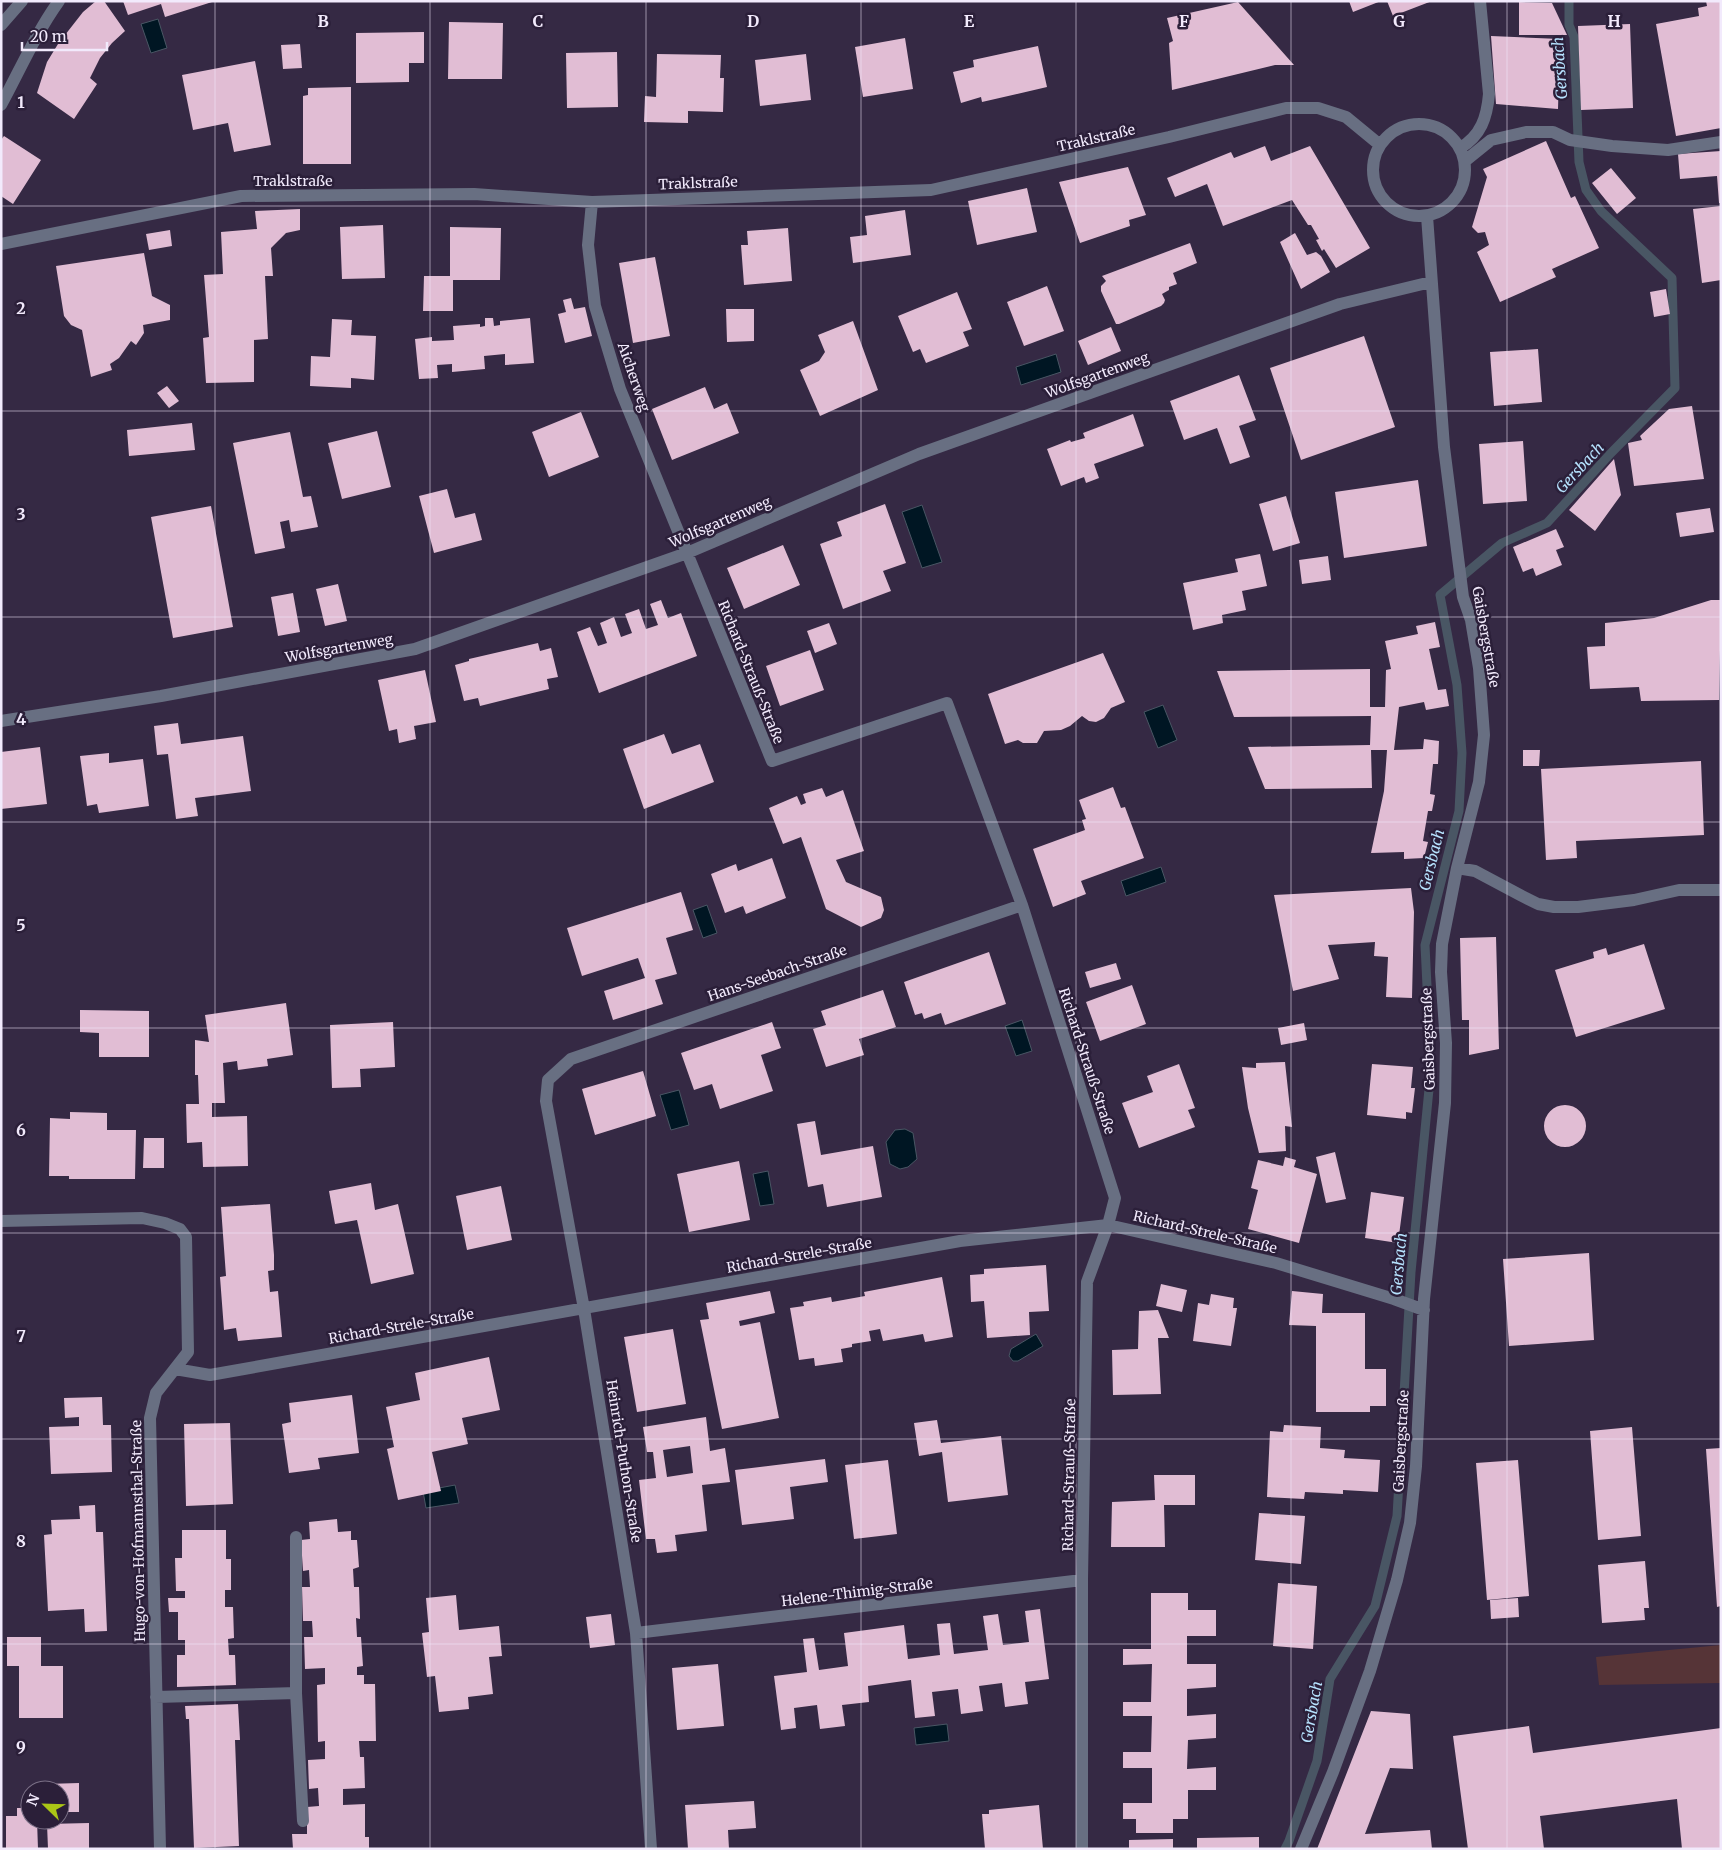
<svg xmlns="http://www.w3.org/2000/svg" width="1722" height="1850" font-family="Merriweather,serif">
	<rect width="100%" height="100%" fill="#352944"/>
	<path fill="#563437" d="M1721,1645V1683L1599,1685L1596,1657Z"/>
	<path fill="#001623" stroke="#495664" d="M158,19L167,48L151,53L141,24Z
		M1056,354L1061,372L1021,385L1016,367Z
		M922,505L942,562L922,568L902,512Z
		M1163,705L1177,740L1158,748L1144,712Z
		M1161,867L1166,882L1126,896L1121,881Z
		M707,905L717,933L703,938L693,910Z
		M1022,1020L1032,1051L1016,1056L1005,1026Z
		M679,1090L689,1125L671,1130L660,1095Z
		M905,1129L913,1133L917,1159L908,1167L900,1169L890,1164L886,1142L895,1130Z
		M768,1171L774,1204L760,1206L753,1174Z
		M1036,1334L1043,1346L1018,1361H1013L1009,1356L1011,1349Z
		M455,1485L459,1503L426,1508L423,1491Z
		M947,1724L949,1741L916,1745L914,1728Z"/>
	<g fill="none" stroke-linecap="round" stroke-linejoin="round">
		<path stroke="#495664" stroke-width="9" d="M1285,1849L1289,1841L1317,1761L1330,1679L1375,1606L1397,1516L1411,1272L1431,1069L1425,945L1459,811L1462,753L1457,685L1440,595L1502,543L1547,523L1611,453L1675,388L1672,278L1601,211L1586,190L1579,162L1574,37L1569,25V1"/>
	</g>
	<path fill="#e1bdd4" fill-rule="evenodd" d="M96,1H104L125,31L112,43L100,58L90,78L97,84L74,119L37,93L47,62L58,44L83,12Z
		M123,1H212V2L165,17L161,4L128,15Z
		M1349,1H1381L1353,12Z
		M1387,1H1432L1393,16Z
		M1706,1H1721V128L1676,136L1656,24L1699,16L1698,8L1707,6Z
		M1238,2L1294,65H1275L1172,90L1169,43L1173,41L1167,18Z
		M1519,2L1552,3L1567,35H1519Z
		M449,22L503,23L502,79H448Z
		M1630,24L1633,108L1581,110L1578,26Z
		M424,32V63H409V82L356,83V33Z
		M1491,36L1560,39L1558,109L1496,104Z
		M905,38L913,89L863,97L855,47Z
		M300,44L302,68L283,69L281,45Z
		M1038,46L1047,87L982,102L981,97L961,103L953,72L974,67L973,60Z
		M617,52L618,107L567,108L566,53Z
		M657,54L721,55L720,78H724L723,112L688,111V123L644,122L645,96L656,97Z
		M806,54L811,100L760,106L755,60Z
		M255,61L271,145L234,152L228,123L193,130L182,75Z
		M351,87V164H303V96L308,95V88Z
		M4,136L41,160L13,204L1,196V140Z
		M1546,141L1571,198L1575,196L1599,248L1552,269L1556,277L1500,302L1477,252L1489,245L1485,232L1478,233L1472,227L1487,177L1483,169Z
		M1265,146L1271,161L1310,146L1370,248L1336,268L1324,249L1322,251L1316,240L1319,239L1311,225H1308L1292,200L1223,226L1207,184L1175,197L1167,178L1231,152L1234,158Z
		M1721,151V203H1719L1717,176L1680,179L1678,154Z
		M1128,167L1146,215L1129,220L1130,226L1080,243L1059,182Z
		M1611,168L1636,198L1617,214L1592,183Z
		M1027,188L1037,232L977,245L968,201Z
		M1721,206V280L1702,283L1693,209Z
		M300,209V230L286,233L271,248L273,276H265L268,339L254,340V382L206,383L203,338L209,337L204,275L223,274L221,232L257,229L255,211Z
		M905,210L911,255L853,263L850,237L867,235L865,216Z
		M383,225L385,278L342,279L340,227Z
		M450,227L501,228L500,280H453V311H423L424,276H450Z
		M788,228L792,281L744,285L741,245H748L747,231Z
		M170,230L172,246L149,250L146,234Z
		M1295,233L1307,255L1316,252L1321,256L1330,272L1301,289L1280,242Z
		M1190,243L1197,263L1173,273L1177,284L1169,287V290L1162,294L1165,300L1164,303L1161,306L1119,324H1116L1101,291V286L1106,281L1102,276Z
		M144,253L152,296L170,305V320L143,325L144,333L136,345L131,341L119,358L110,364L112,370L91,377L82,330L71,325L64,316L56,266Z
		M655,257L670,336L633,343L619,263Z
		M1047,286L1064,331L1024,346L1007,302Z
		M1666,289L1670,314L1654,317L1650,292Z
		M957,292L972,329L963,332L969,346L926,363L920,349L913,352L898,316Z
		M571,298L574,309L585,307L592,336L565,343L558,314L566,312L563,300Z
		M726,309H754V341L727,342Z
		M485,318H493L494,326L500,325V321L530,318L534,363L505,365V354L484,356L485,369L452,372V364L437,365L438,378L419,379L415,339L432,337V341L454,340L453,326L480,324V327L485,326Z
		M332,319L352,320L351,335L376,336L374,380L351,378V388L310,386L311,356L330,357Z
		M853,321L878,390L820,416L800,370L819,361L825,352L818,335Z
		M1111,327L1121,351L1088,365L1078,341Z
		M1364,336L1395,427L1301,460L1270,368Z
		M1538,349L1542,402L1494,406L1490,352Z
		M1239,375L1256,420L1239,426L1250,457L1230,464L1217,428L1184,440L1170,401Z
		M167,386L179,401L169,408L157,393Z
		M705,387L714,409L727,403L739,433L672,460L652,409Z
		M1692,406L1704,479L1634,486L1628,443L1642,440L1640,436L1669,409Z
		M581,412L599,457L549,477L532,432Z
		M1133,414L1144,446L1094,464L1099,478L1086,483L1084,477L1061,486L1047,449L1070,440L1071,442L1085,438L1083,433Z
		M192,423L195,450L129,456L127,430Z
		M377,431L391,487L342,499L328,443Z
		M290,432L303,497L311,496L318,527L291,532L289,520L280,522L285,548L255,554L233,443Z
		M1523,441L1527,501L1483,504L1479,444Z
		M1614,459L1621,495L1595,531L1569,510Z
		M1418,480L1427,546L1344,558L1335,492Z
		M447,489L455,518L475,513L482,540L434,553L419,496Z
		M1286,496L1300,543L1273,551L1259,504Z
		M885,504L906,563L883,571L891,591L843,609L820,544L842,536L837,522Z
		M211,506L233,627L173,638L151,517Z
		M1710,508L1714,532L1680,537L1676,513Z
		M1556,529L1564,547L1556,550L1562,565L1536,576L1533,568L1523,572L1513,547Z
		M783,545L800,585L744,609L727,568Z
		M1260,554L1267,586L1242,591L1246,610L1222,615L1223,623L1193,630L1183,583L1238,572L1235,559Z
		M1328,556L1331,580L1302,584L1299,560Z
		M338,584L347,621L325,626L316,589Z
		M293,593L300,632L278,636L271,597Z
		M661,600L668,618L681,613L697,656L599,693L577,632L590,627L598,646L607,643L600,623L614,617L621,637L632,633L625,614L639,609L646,629L658,625L650,604Z
		M1711,600H1721L1719,700L1641,701L1639,687L1590,689L1587,647L1605,646V623L1654,618Z
		M1435,622L1440,647L1429,649L1438,690L1446,689L1449,706L1426,710L1424,702L1399,707L1394,750L1423,749L1424,739L1439,741L1438,764H1433L1430,794L1435,795L1432,811H1428L1423,841L1428,842L1424,858L1404,859V852L1371,853L1384,791L1387,750H1371L1372,788L1265,789L1248,747L1370,745L1371,716L1234,717L1217,671L1370,669V707H1385L1386,670L1391,669L1385,641L1418,634L1416,626Z
		M829,623L837,644L815,653L807,631Z
		M538,643L540,651L551,648L558,677L547,679L549,689L480,706L478,698L464,701L455,665L469,661V659Z
		M810,650L824,690L780,706L766,666Z
		M1103,653L1125,702L1111,708L1104,718L1096,722L1089,721L1082,716L1070,726L1061,730L1044,731L1037,743H1023L1018,740L1005,744L988,694Z
		M425,670L436,722L414,726L416,739L399,743L397,729L389,731L378,680Z
		M178,723L181,744L243,736L251,791L195,798L198,816L176,819L168,754L157,755L154,726Z
		M664,734L672,754L700,744L714,782L644,809L623,749Z
		M40,747L47,804L1,809V752Z
		M1523,750H1540L1539,766H1523Z
		M109,753V763L143,759L149,806L99,813L97,804L87,806L80,756Z
		M1701,761L1704,835L1576,841L1577,858L1546,860L1541,769Z
		M1113,787L1121,808L1125,807L1144,858L1081,881L1086,894L1053,907L1033,849L1085,830L1082,820L1086,819L1079,800Z
		M822,788L826,797L843,790L864,851L836,860L846,882L881,897L884,910L881,918L861,927L826,909L801,837L783,844L769,808L797,796L801,805L806,803L803,794Z
		M772,858L786,898L746,914L743,906L725,913L711,874L736,864L738,871Z
		M1411,888L1414,912L1412,998L1386,997L1388,957L1374,956L1375,942L1328,945L1339,979L1293,991L1274,895Z
		M681,892L693,930L666,938L677,974L655,980L663,1004L613,1020L604,991L645,978L638,958L582,976L567,928Z
		M1496,937L1499,1049L1469,1055V1020H1462L1460,938Z
		M1644,944L1665,1009L1576,1037L1555,970L1594,958L1593,952L1606,948L1608,955Z
		M989,952L1006,1004L945,1025L941,1013L924,1019L922,1013L915,1015L904,982Z
		M1116,963L1121,979L1090,988L1085,972Z
		M1132,985L1146,1024L1100,1041L1086,1002Z
		M883,990L896,1027L859,1039L864,1055L826,1067L813,1029L826,1025L821,1011Z
		M286,1003L293,1055L267,1059L268,1066L238,1070L237,1061L223,1063L225,1103H212V1117L247,1116L248,1166L203,1167L202,1142L187,1143L186,1104H199L198,1075H195V1040L209,1042L205,1015Z
		M80,1010L149,1011V1057H99V1033L80,1032Z
		M393,1022L395,1067L360,1069L361,1087L332,1088L330,1025Z
		M772,1022L781,1048L761,1055L773,1091L720,1109L712,1084L694,1090L681,1053Z
		M1304,1023L1307,1040L1281,1045L1278,1028Z
		M1285,1062L1292,1127L1285,1126L1286,1151L1259,1153L1248,1108L1242,1067L1256,1068V1063Z
		M1179,1064L1195,1108L1188,1110L1195,1127L1139,1148L1122,1103L1153,1092L1147,1076Z
		M1372,1064L1413,1067L1411,1088H1415L1412,1113L1406,1112V1119L1367,1115Z
		M643,1071L656,1116L595,1135L582,1089Z
		M1544 1126a21 21 0 1 1 42 0a21 21 0 1 1-42 0Z
		M70,1112L107,1113V1130H136L135,1179H69V1176H49L50,1118L70,1119Z
		M815,1121L821,1155L873,1146L882,1197L827,1207L823,1184L808,1187L797,1124Z
		M144,1138H164V1168H143Z
		M1335,1152L1346,1199L1326,1203L1316,1157Z
		M1285,1157L1296,1160L1294,1167L1317,1174L1299,1243L1248,1229L1258,1190L1251,1188L1258,1160L1283,1166Z
		M739,1161L750,1220L689,1232L677,1174Z
		M371,1183L375,1210L398,1204L414,1274L371,1284L357,1220L335,1224L329,1191Z
		M501,1186L512,1240L467,1250L456,1196Z
		M1371,1192L1404,1197L1398,1243L1365,1238Z
		M270,1204L274,1255V1270L268,1271L270,1292L278,1291L282,1337L238,1341L236,1328L224,1330L220,1277L226,1276L221,1207Z
		M1589,1253L1594,1340L1509,1346L1503,1259Z
		M1046,1265L1049,1311L1029,1312L1030,1335L987,1338L984,1301L971,1302L970,1275L984,1274V1269Z
		M942,1277L953,1337L925,1342L923,1334L883,1341L880,1329L869,1331L871,1341L852,1344V1347L841,1349L843,1362L815,1366L814,1358L799,1360L790,1308L804,1306L803,1302L831,1297L832,1302L865,1296L864,1292Z
		M1161,1284L1187,1290L1182,1312L1156,1306Z
		M770,1291L775,1313L739,1321L740,1326L760,1322L779,1418L722,1429L700,1320L709,1319L706,1303Z
		M1292,1291L1323,1294L1322,1313H1365V1369H1386V1406H1370V1412H1316V1326L1289,1325Z
		M1211,1294L1234,1298L1233,1308H1237L1231,1346L1193,1341L1198,1303L1209,1305Z
		M1158,1310L1169,1338H1158L1161,1394L1113,1395L1112,1350L1138,1349L1139,1311Z
		M673,1329L686,1404L637,1412L624,1337Z
		M489,1357L500,1410L462,1418L468,1444L432,1452L441,1491L398,1500L387,1449L394,1447L386,1407L420,1400L415,1373Z
		M352,1395L359,1453L318,1458L320,1469L289,1473L282,1424L291,1422L289,1403Z
		M102,1397L103,1425H111L112,1472L51,1474L49,1427L79,1426V1417L65,1418L64,1398Z
		M706,1417L710,1451L725,1448L730,1482L702,1485L707,1531L675,1535L677,1551L657,1553L655,1539H646L639,1480L656,1478L653,1452H647L643,1427ZM690,1446L693,1473L667,1477L663,1450Z
		M937,1420L941,1443L1001,1436L1008,1495L948,1502L942,1452L919,1456L914,1423Z
		M230,1423L233,1504L186,1506L184,1424Z
		M1284,1425L1321,1427L1320,1448L1345,1450L1344,1458L1380,1460L1378,1492L1343,1490V1494L1305,1492L1304,1499L1267,1497L1270,1431L1283,1432Z
		M1632,1427L1641,1536L1598,1540L1590,1431Z
		M1721,1448V1606L1717,1607L1706,1449Z
		M825,1459L828,1482L790,1487L794,1519L742,1525L735,1470Z
		M888,1460L897,1534L854,1539L845,1465Z
		M1518,1460L1529,1596L1487,1600L1476,1463Z
		M1154,1475H1195V1505H1164L1165,1547H1111L1112,1502L1155,1500Z
		M95,1505L96,1532H103L107,1631L85,1632L84,1609L48,1611L44,1535L52,1534L51,1520L80,1519L79,1506Z
		M1259,1513L1305,1516L1301,1564L1255,1560Z
		M337,1519L338,1532L351,1531V1540H357L359,1567L353,1569L354,1587H359L360,1619L356,1618L357,1637H361L363,1666L357,1667V1675H364V1684H375L376,1741H359L360,1757H364L365,1788L343,1789V1805L365,1804V1837H369V1849H293L292,1834H307V1807L319,1806L318,1788L309,1789L308,1760L325,1759V1741L318,1742L317,1685L325,1684V1668L305,1669L304,1637H313L312,1621H303L302,1587H310L309,1570L303,1571L301,1540L310,1539L309,1522Z
		M182,1530H226V1559H231V1590H225V1607H233L234,1638L228,1639L229,1655H235L236,1685L177,1687V1655H185V1640H178V1612H169L168,1598H185V1591H176L175,1558H182Z
		M1645,1561L1649,1608H1644L1645,1620L1602,1623L1598,1565Z
		M1278,1583L1317,1586L1313,1649L1273,1646Z
		M1151,1593H1188V1610H1216V1636H1187V1664H1216V1687L1187,1689V1716L1216,1714V1738L1188,1740L1187,1769L1216,1767V1790H1188V1819H1173V1833H1136V1819H1123V1803H1152V1768H1123V1752H1151L1152,1716H1123V1702H1151L1152,1664L1123,1665V1649H1151Z
		M456,1595L459,1630L499,1626L502,1656L489,1657L493,1694L468,1697L469,1709L439,1712L435,1676L427,1677L422,1633L429,1632L426,1598Z
		M1518,1598L1519,1617L1491,1619L1490,1600Z
		M1040,1609L1049,1679L1025,1682L1028,1704L1005,1707L1002,1683L979,1686L983,1711L961,1714L958,1689L932,1692L935,1716L915,1718L911,1680L868,1686L869,1702L842,1705L845,1726L820,1729L817,1705L794,1708L796,1728L781,1730L774,1676L807,1672L803,1639L814,1638L819,1670L848,1666L844,1633L904,1625L908,1659L940,1655L937,1624L950,1623L954,1654L988,1650L983,1616L998,1614L1003,1645L1029,1642L1025,1611Z
		M611,1614L615,1645L590,1648L586,1617Z
		M7,1637H41V1666H63V1718H19V1666H7Z
		M718,1664L724,1726L677,1730L672,1668Z
		M238,1704L240,1740H235L239,1846L194,1848L189,1719H186L185,1706Z
		M1371,1711L1410,1714L1413,1769L1390,1768L1365,1834L1430,1830L1432,1849H1317Z
		M1529,1726L1533,1753L1721,1728V1849H1682L1677,1799L1540,1816L1544,1849H1468L1453,1736Z
		M79,1783V1812H60V1790H46V1784Z
		M754,1801L756,1828L728,1830L729,1849H688L685,1805Z
		M1039,1805L1043,1849H985L982,1814H989V1810Z
		M17,1808H30V1820H37L38,1849H6V1816H17Z
		M89,1823V1849H48L47,1824Z
		M1259,1837V1849H1197V1838Z
		M1173,1839V1849H1129V1840Z"/>
	<g fill="none" stroke-linecap="round" stroke-linejoin="round">
		<path stroke="#686f82" stroke-width="12" d="M1,25L22,1
			M1,105C20,70 36,33 59,1
			M1373 170a46 46 0 1 1 92 0a46 46 0 1 1-92 0Z
			M1460,148C1481,136 1487,117 1489,94L1480,1
			M1465,161L1491,140L1526,132H1553L1570,140L1612,146L1668,150L1721,142
			M592,202L588,245L595,306L620,389L772,761L947,703L1022,905L1115,1198L1108,1225L1087,1282L1082,1580V1849
			M1,244L241,196L474,194L592,202L931,190L1169,137L1286,108H1318L1346,117L1380,145
			M1,721L161,696L415,649L687,553L919,454L1340,304L1431,282
			M1457,868L1475,871L1522,896L1538,904L1554,907H1578L1634,900L1679,890H1721
			M1,1221L142,1218L165,1223L180,1229L186,1237L188,1352L156,1393L150,1418L160,1849
			M175,1369L210,1375L960,1241L1108,1225L1276,1263L1394,1299L1424,1310
			M296,1537V1693L303,1821
			M636,1633L1082,1580
			M156,1697L296,1693
			M651,1849L636,1633L584,1309L546,1101L548,1080L571,1059L1022,905
			M1301,1849L1333,1772L1370,1671L1397,1580L1410,1523L1416,1466L1424,1299L1445,1103L1446,1043L1441,972L1442,944L1457,868L1479,782L1484,735L1479,668L1471,620L1463,597L1444,447L1427,216"/>
	</g>
	<path fill="none" stroke="#f2eafc" stroke-width="1" stroke-opacity="0.55" d="M215,1V1849M430,1V1849M646,1V1849M861,1V1849M1076,1V1849M1291,1V1849M1507,1V1849M1,206H1721M1,411H1721M1,617H1721M1,822H1721M1,1028H1721M1,1233H1721M1,1439H1721M1,1644H1721"/>
	<g text-anchor="middle" stroke-width="5" stroke-linejoin="round" paint-order="stroke">
		<g font-size="14" fill="#f2eafc" stroke="#2b1f39">
			<text transform="translate(1096 138) rotate(-13)" y="5">Traklstraße</text>
			<text x="293" y="186">Traklstraße</text>
			<text transform="translate(698 183) rotate(-2)" y="5">Traklstraße</text>
			<text transform="translate(1097 375) rotate(-20)" y="5">Wolfsgartenweg</text>
			<text transform="translate(634 377) rotate(71)" y="5">Aicherweg</text>
			<text transform="translate(720 522) rotate(-23)" y="5">Wolfsgartenweg</text>
			<text transform="translate(1486 637) rotate(80)" y="5">Gaisbergstraße</text>
			<text transform="translate(339 648) rotate(-10)" y="5">Wolfsgartenweg</text>
			<text transform="translate(751 672) rotate(68)" y="5">Richard-Strauß-Straße</text>
			<text transform="translate(777 973) rotate(-19)" y="5">Hans-Seebach-Straße</text>
			<text transform="translate(1428 1039) rotate(-92)" y="5">Gaisbergstraße</text>
			<text transform="translate(1087 1061) rotate(72)" y="5">Richard-Strauß-Straße</text>
			<text transform="translate(1205 1232) rotate(13)" y="5">Richard-Strele-Straße</text>
			<text transform="translate(799 1255) rotate(-10)" y="5">Richard-Strele-Straße</text>
			<text transform="translate(401 1326) rotate(-10)" y="5">Richard-Strele-Straße</text>
			<text transform="translate(1401 1441) rotate(-87)" y="5">Gaisbergstraße</text>
			<text transform="translate(624 1461) rotate(81)" y="5">Heinrich-Puthon-Straße</text>
			<text transform="translate(1069 1475) rotate(-89)" y="5">Richard-Strauß-Straße</text>
			<text transform="translate(138 1531) rotate(-91)" y="5">Hugo-von-Hofmannsthal-Straße</text>
			<text transform="translate(857 1592) rotate(-7)" y="5">Helene-Thimig-Straße</text>
		</g>
		<g font-size="15" font-style="italic" fill="#b6e2fe" stroke="#2b1f39">
			<text transform="translate(1560 68) rotate(-94)" y="5">Gersbach</text>
			<text transform="translate(1580 468) rotate(-47)" y="5">Gersbach</text>
			<text transform="translate(1432 860) rotate(-76)" y="5">Gersbach</text>
			<text transform="translate(1399 1264) rotate(-85)" y="5">Gersbach</text>
			<text transform="translate(1312 1712) rotate(-80)" y="5">Gersbach</text>
		</g>
	</g>
	<g font-size="16" text-anchor="middle" font-weight="bold" fill="#f2eafc" stroke="#2b1f39" stroke-width="5" stroke-linejoin="round" paint-order="stroke">
		<text x="323" y="27">B</text>
		<text x="538" y="27">C</text>
		<text x="753" y="27">D</text>
		<text x="969" y="27">E</text>
		<text x="1184" y="27">F</text>
		<text x="1399" y="27">G</text>
		<text x="1614" y="27">H</text>
		<text x="21" y="108">1</text>
		<text x="21" y="314">2</text>
		<text x="21" y="520">3</text>
		<text x="21" y="725">4</text>
		<text x="21" y="931">5</text>
		<text x="21" y="1136">6</text>
		<text x="21" y="1342">7</text>
		<text x="21" y="1547">8</text>
		<text x="21" y="1753">9</text>
	</g>
	<rect width="1722" height="1850" fill="none" stroke="#f2eafc" stroke-width="5"/>
	<g transform="translate(45 1805) rotate(293)"><circle r="24" fill="#2b1f39" stroke="#7b7087"/>
	<path d="M0-4L9 19L0 12L-9 19Z" fill="#abc616"/>
	<text y="-8" font-size="14" font-weight="bold" text-anchor="middle" fill="#f2eafc">N</text>
	</g>
	<path d="M22 42v8h85v-8" fill="none" stroke="#f2eafc" stroke-width="2.5"/>
	<text x="30" y="42" font-size="15" fill="#f2eafc" stroke="#2b1f39" stroke-width="4" paint-order="stroke">20 m</text>
</svg>
